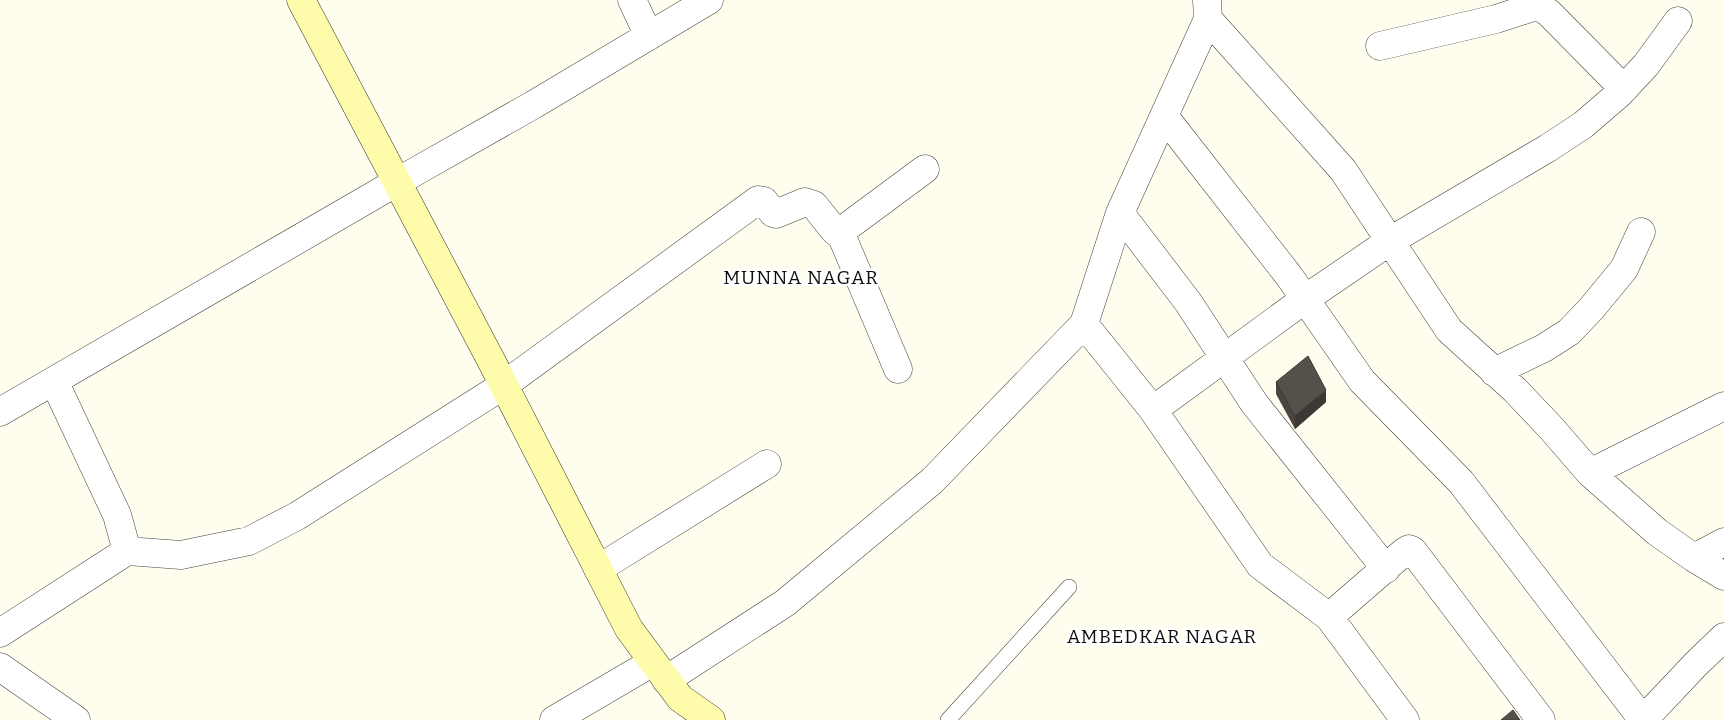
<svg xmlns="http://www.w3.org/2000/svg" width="1724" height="720" font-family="Bitter,serif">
	<rect width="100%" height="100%" fill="#fffdee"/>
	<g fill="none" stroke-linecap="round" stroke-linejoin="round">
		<defs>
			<path id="service" d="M948,720L1069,587"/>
			<path id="minor" d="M632,0L649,36
				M1208,19L1343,170L1449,330L1515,390L1552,429L1590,473
				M1380,46L1496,19L1533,7L1541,8L1549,13L1624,89
				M1164,116L1289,276L1362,381L1461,482L1643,720
				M397,182L533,105L709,0
				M1120,213L1188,302L1254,403L1386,569
				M840,232L898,369
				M1084,324L1153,410L1260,565L1329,617L1404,552L1409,549L1413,551L1541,720
				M1494,372L1544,348L1569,332L1591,309L1624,269L1641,232
				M1724,406L1590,473L1657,532L1694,558L1724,576
				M1153,410L1305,299L1390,241L1548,148L1583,125L1619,94L1646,65L1678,21
				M127,551L181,555L249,541L297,516L504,385L758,200L764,201L773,213L776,214L805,202L814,205L834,230L836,232H840L925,169
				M1694,558L1724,542
				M598,569L767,464
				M1329,617L1405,720
				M0,633L127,551L117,515L54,381
				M0,667L76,720
				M666,680L785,603L932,481L1084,324L1120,213L1208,19L1207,0
				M554,720L653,662
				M1643,720L1696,664L1724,637"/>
			<path id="tertiary" d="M0,412L397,182"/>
			<path id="secondary" d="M301,0L493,364L629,629L680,698L711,720"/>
		</defs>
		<use href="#service" stroke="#414141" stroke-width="16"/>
		<use href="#minor" stroke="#414141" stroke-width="29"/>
		<use href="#tertiary" stroke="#414141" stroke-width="29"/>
		<use href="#secondary" stroke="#303030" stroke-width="29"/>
		<use href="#service" stroke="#fff" stroke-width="15"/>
		<use href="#minor" stroke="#fff" stroke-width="28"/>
		<use href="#tertiary" stroke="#fff" stroke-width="28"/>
		<use href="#secondary" stroke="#fefbaa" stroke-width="28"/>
	</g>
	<path fill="#4a4540" d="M1276,382L1326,402L1295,429L1276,394Z"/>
	<path fill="#3c3834" d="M1326,390V402L1295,429V416Z"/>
	<path fill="#56504a" stroke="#3c3834" d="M1308,356L1326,390L1295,416L1276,382Z
		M1513,710L1520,720H1501Z"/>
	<g text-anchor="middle" stroke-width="5" stroke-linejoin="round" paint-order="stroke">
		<g font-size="19" letter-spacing="1" fill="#0e0e0e" stroke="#fff">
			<text x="801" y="284">MUNNA NAGAR</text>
			<text x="1162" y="643">AMBEDKAR NAGAR</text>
		</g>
	</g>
</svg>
